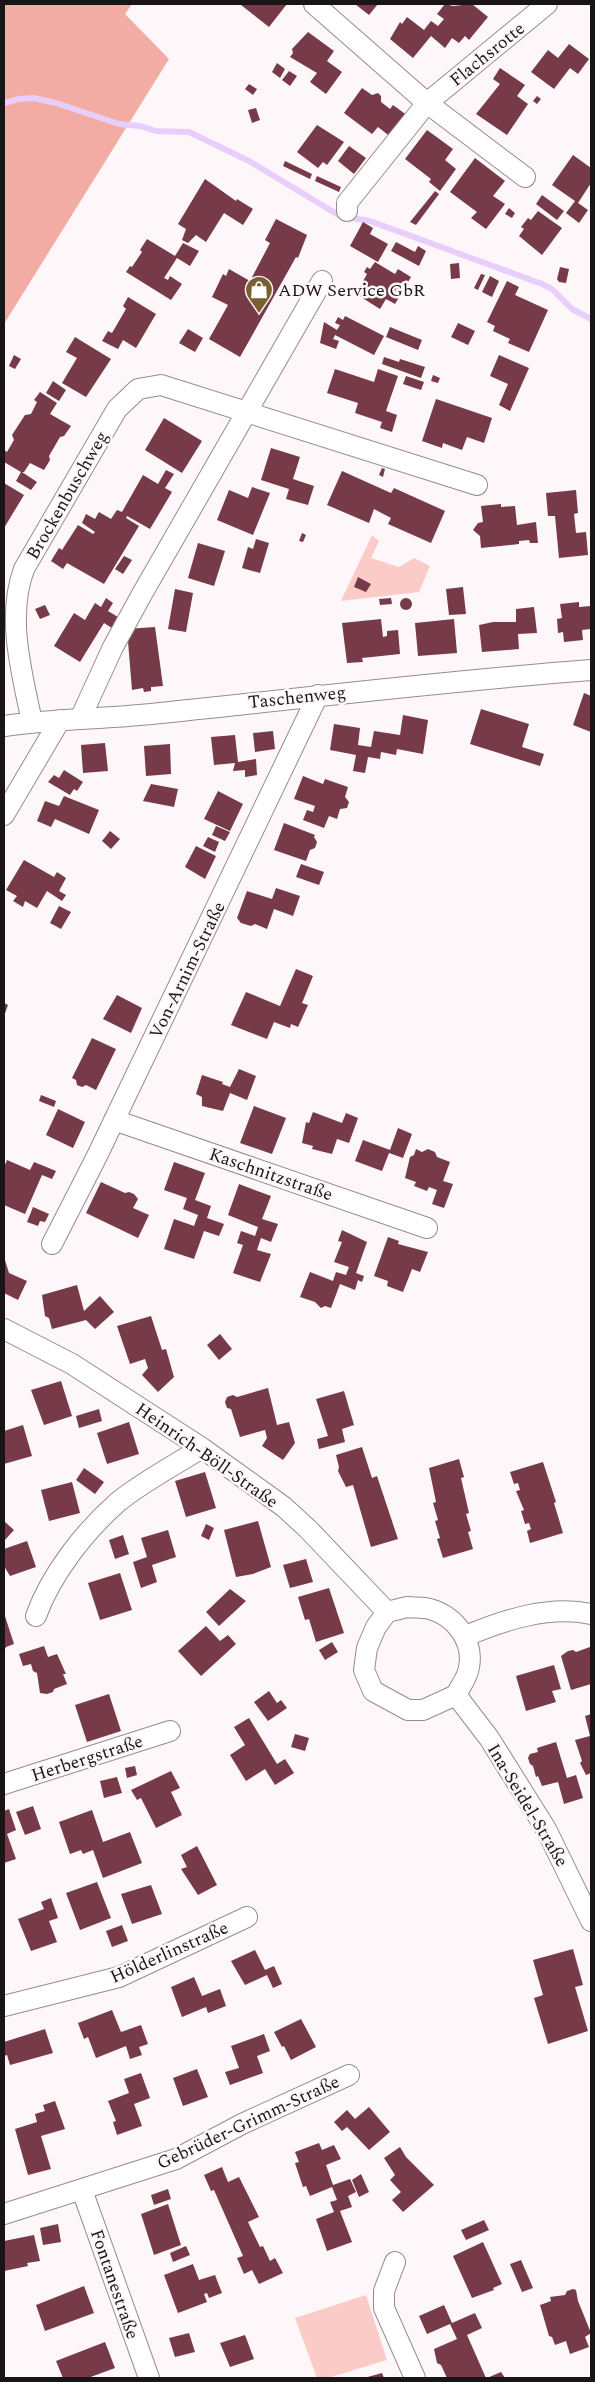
<svg xmlns="http://www.w3.org/2000/svg" width="595" height="2382" font-family="Spectral,serif">
	<rect width="100%" height="100%" fill="#fef7fa"/>
	<path fill="#fbccc7" d="M372,535L379,541L371,558L399,567L414,558L430,566L419,592L341,601Z
		M366,2295L387,2360L328,2378H317L295,2318Z"/>
	<path fill="#f2aca4" d="M4,4H132L125,14L169,59L4,324Z"/>
	<g fill="none" stroke-linecap="round" stroke-linejoin="round">
		<path stroke="#e7cefb" stroke-width="6" d="M4,103L19,99L34,98L56,103L119,124L140,126L156,131L189,132L249,161L340,216L370,221L542,284L552,289L572,309L591,319"/>
	</g>
	<path fill="#763a48" d="M243,4H287L269,27L241,5Z
		M355,4H378L369,15Z
		M445,4L453,6L472,4L488,17L469,40L465,36L459,43L452,38L445,48L431,36L413,58L390,39L400,22L402,24L407,17L424,30L431,21L438,26L444,19L437,14Z
		M308,32L334,51L327,61L342,72L326,94L310,82L317,73L290,57L293,53L292,49Z
		M569,44L589,59L578,74L570,68L554,89L531,72L548,50L558,58Z
		M277,63L285,69L280,78L272,72Z
		M500,68L525,85L517,96L528,104L507,135L476,114L500,84L493,79Z
		M289,71L297,76L290,86L282,80Z
		M249,84L257,89L253,95L245,89Z
		M362,88L372,95L378,93L381,96V102L390,109L393,105L408,116L392,138L378,127L372,134L344,113Z
		M537,96L541,99L537,104L533,101Z
		M256,108L260,120L252,123L248,110Z
		M317,125L344,142L327,165L323,162L318,168L297,152Z
		M427,130L453,149L445,160L456,169L440,191L429,182L431,179L405,159Z
		M349,146L366,158L354,174L338,161Z
		M573,155L591,168V183L578,203L588,210L579,223L566,213L575,201L552,185Z
		M475,158L505,181L493,196L505,204L486,229L471,218L477,212L450,192Z
		M285,161L312,174L310,179L283,166Z
		M317,176L341,187L339,192L315,181Z
		M205,179L236,201L237,199L253,209L243,225L224,213L206,242L196,235L188,243L182,240L186,229L178,224Z
		M435,191L439,194L416,225L410,222Z
		M542,195L564,211L557,220L536,204Z
		M509,208L515,213L512,218L505,214Z
		M538,211L562,228L542,255L519,236L524,229L521,227L528,218L531,220Z
		M276,219L307,235L298,258L296,257L240,357L209,339L228,305L212,297L223,274L226,276L229,269L250,281L270,243L265,240Z
		M363,222L373,228L370,234L388,244L378,262L350,246Z
		M147,239L175,256L183,243L199,251L190,266L177,258L164,278L168,280L170,276L182,284L171,300L126,272L130,266L132,267L142,252L140,250Z
		M396,242L415,252L418,246L426,251L419,266L391,251Z
		M375,262L395,274L398,269L411,277L395,304L386,299L380,309L356,294L367,274L364,272L367,267L370,269Z
		M459,263L460,278L451,279L450,264Z
		M560,267L569,269L566,283L559,282L557,279Z
		M481,274L485,275L478,290L474,288Z
		M490,276L499,281L492,297L482,292Z
		M507,281L519,287L515,295L548,310L529,352L508,343L510,339L493,331L495,326L487,322Z
		M128,297L156,314L136,348L123,340L118,349L102,341L108,331L112,333L126,309L123,306Z
		M345,316L384,336L374,355L335,335L333,339L339,341L336,349L320,343L324,322L337,330L340,325L335,323L338,317L343,320Z
		M458,323L475,331L468,345L451,337Z
		M390,327L422,340L418,350L386,337Z
		M188,329L203,338L195,352L179,343Z
		M75,337L111,359L86,397L62,383L77,358L66,352Z
		M14,355L21,359L15,369L9,366Z
		M499,355L529,368L510,411L499,405L508,384L490,376Z
		M384,357L399,362L400,359L425,367L421,378L382,364Z
		M335,369L374,382L378,369L398,376L386,411L397,415L392,432L380,428L382,422L355,413L358,403L327,393Z
		M433,375L440,378L438,383L431,381Z
		M406,376L424,382L421,390L403,384Z
		M53,381L66,390L59,401L46,393Z
		M40,392L57,403L50,414L71,426L64,436L60,437L49,456L50,460L44,470L30,463L24,472H22L37,482L31,490L16,481L21,472L4,462V450L7,452L14,440L12,435L25,415L31,414L37,402L34,400Z
		M436,399L492,418L484,443L467,437L462,450L443,443L442,448L422,441Z
		M164,418L202,441L182,473L145,450Z
		M271,448L300,457L293,479L314,486L308,505L286,499L289,489L261,480Z
		M382,468L385,469L383,477L379,475Z
		M166,470L174,474L165,488L172,492L150,529L127,516L126,518L139,526L104,584L67,563L63,569L51,561L59,548L62,550L78,525L93,534L95,532L82,523L86,514L95,519L99,512L111,519L117,510L122,512L143,475L158,484Z
		M342,471L391,493L394,488L445,511L431,543L388,524L391,518L374,509L369,523L327,505Z
		M4,483L24,495L4,528Z
		M252,487L270,493L253,535L217,520L229,490L248,498Z
		M576,490L578,513L574,514L576,533L586,532L588,555L559,558L555,516H548L546,493Z
		M501,504V507L515,506L517,525L536,522L538,543H530L529,540L519,541V544L481,548L480,536L473,530L478,523L483,522L481,506Z
		M302,533L306,535L303,542L299,541Z
		M256,539L269,543L260,573L242,568L248,547L253,549Z
		M198,543L225,551L214,586L188,578Z
		M124,556L132,560L123,574L115,569Z
		M358,577L371,584L366,592L354,587Z
		M463,587L466,614L449,615L446,589Z
		M175,589L193,593L186,632L168,629Z
		M106,598L113,603L108,611L118,617L112,628L104,623L80,662L54,646L74,613L85,620L95,603L101,607Z
		M391,598L392,604L380,605L379,599Z
		M400 604a6 6 0 1 1 12 0a6 6 0 1 1-12 0Z
		M579,602V607L591,606V629L582,630L583,640L564,642L563,632L558,633L557,619L562,618L560,604Z
		M45,605L50,615L40,619L35,609Z
		M534,607L537,633L518,634L519,649L482,652L479,625L493,622H516V609Z
		M381,619L383,637L387,636V631L398,630L400,654L362,658L363,662L347,663L342,623Z
		M454,619L457,653L418,656L415,623Z
		M155,627L163,686L151,687V691L144,692L143,688L132,690L127,629Z
		M584,693L591,696V732L573,725Z
		M481,709L529,724L522,747L544,754L540,766L470,744Z
		M403,715L428,720L423,754L397,749L396,755L381,752L380,759L368,757L365,773L353,771L356,755L330,750L334,724L360,728L358,745L371,747L374,731L400,735Z
		M273,731L275,749L255,752L253,733Z
		M235,735L238,762L256,759L257,775L245,777V770L233,771L235,763L214,765L211,737Z
		M105,743L108,771L83,773L81,745Z
		M170,744L171,774L146,776L144,746Z
		M64,770L83,782L77,791L74,789L70,795L48,782L54,775L59,778Z
		M303,776L323,784L325,779L348,787L345,797L349,802L347,808L340,809L337,819L329,816L324,828L303,820L307,810L313,812L315,806L294,799Z
		M151,784L178,789L174,807L143,801Z
		M218,791L243,804L230,831L204,819Z
		M64,796L99,810L89,834L55,819L51,827L37,821L45,801L59,806Z
		M284,823L315,835L314,837L317,842L315,848L310,850L306,861L274,850Z
		M216,826L230,832L225,841L212,835Z
		M110,831L120,839L111,849L102,841Z
		M208,837L219,842L215,852L203,846Z
		M196,846L216,856L205,879L185,867Z
		M24,860L54,877L57,872L66,878L59,891L66,895L62,901L47,891L37,908L25,901L23,907L13,901L17,896L6,890Z
		M301,864L324,872L319,885L296,877Z
		M276,888L300,896L293,916L274,909L267,929L255,924L251,926L241,923L237,918L247,891L272,899Z
		M59,906L71,912L61,929L50,923Z
		M296,969L313,976L302,1003L308,1005L298,1027L291,1024L290,1028L274,1022L267,1039L231,1025L246,992L280,1006Z
		M117,995L142,1008L131,1033L103,1019Z
		M4,1003L8,1005L4,1016Z
		M92,1038L116,1049L96,1090L86,1085L82,1087L77,1085L76,1080L72,1078Z
		M239,1069L256,1076L247,1100L230,1093L223,1111L202,1106V1097L196,1094L202,1075L223,1082L222,1084L230,1087Z
		M41,1095L56,1101L54,1107L39,1101Z
		M254,1106L286,1118L272,1154L240,1143Z
		M58,1109L85,1122L73,1148L46,1135Z
		M313,1112L342,1123L346,1113L358,1118L349,1143L337,1139L332,1154L312,1149L313,1146L302,1143L306,1122L309,1123Z
		M398,1128L412,1134L403,1158L389,1153L382,1171L355,1161L363,1140L390,1150Z
		M416,1149L422,1152L428,1149L435,1152L437,1157L450,1162L443,1181L453,1184L444,1208L432,1204L437,1190L429,1187L427,1191L414,1186L416,1182L405,1178L410,1157L414,1155Z
		M7,1160L30,1170L34,1162L56,1171L52,1179L42,1175L25,1214L4,1205V1167Z
		M174,1162L205,1173L195,1200L211,1206L207,1218L224,1224L219,1236L204,1231L194,1259L164,1249L174,1219L194,1226L198,1215L183,1209L187,1198L164,1190Z
		M101,1182L125,1193L129,1192L134,1194L138,1199L133,1208L149,1215L138,1238L86,1213Z
		M239,1184L271,1196L262,1219L278,1224L271,1242L261,1238L257,1250L271,1254L260,1282L233,1273L243,1245L237,1243L241,1231L255,1236L258,1227L228,1215Z
		M33,1207L49,1214L45,1222L40,1221L38,1226L27,1222Z
		M342,1230L367,1242L356,1273L364,1276L362,1282L358,1280L355,1290L340,1284L331,1308L325,1306L321,1308L315,1302L300,1297L310,1272L333,1281L336,1272L346,1275L349,1267L334,1262L342,1242L338,1241Z
		M388,1237L399,1241L398,1244L428,1252L420,1272L412,1269L403,1292L387,1286L388,1281L374,1276Z
		M4,1257L9,1273L27,1281L18,1300L4,1293Z
		M77,1285L84,1311L100,1296L114,1312L95,1329L86,1320L52,1329L49,1318L45,1316L42,1295Z
		M151,1316L162,1350L166,1349L174,1377L158,1392L142,1375L148,1368L145,1359L130,1364L117,1326Z
		M220,1334L232,1349L219,1360L207,1345Z
		M61,1381L72,1416L44,1425L31,1390Z
		M268,1388L277,1425L289,1422L295,1443L283,1460L262,1446L267,1438L265,1430L240,1437L231,1409L227,1408L225,1402L227,1397L233,1395L237,1397Z
		M344,1391L354,1425L342,1429L345,1442L319,1449L317,1439L328,1436L316,1399Z
		M99,1409L102,1421L79,1428L76,1416Z
		M129,1422L139,1454L107,1464L97,1433Z
		M23,1425L32,1456L4,1464V1431Z
		M362,1447L372,1478L377,1476L398,1539L371,1547L353,1485L346,1487L338,1471L339,1467L336,1455Z
		M459,1459L464,1477L461,1478L469,1513L466,1514L471,1531L468,1532L473,1549L443,1558L437,1539L440,1538L435,1521L438,1520L433,1503L436,1502L429,1468Z
		M543,1462L556,1502L554,1503L563,1533L530,1543L527,1531L531,1529L529,1523L525,1524L521,1511L524,1510L516,1491L520,1490L518,1483L514,1484L510,1472Z
		M84,1468L104,1482L95,1494L76,1480Z
		M205,1472L216,1508L186,1517L175,1481Z
		M72,1482L80,1513L49,1521L41,1490Z
		M4,1521L14,1530L4,1541Z
		M258,1521L271,1567L253,1574L236,1577L224,1530Z
		M206,1524L214,1528L209,1540L201,1536Z
		M168,1530L176,1557L152,1565L157,1582L141,1588L133,1562L147,1557L141,1538Z
		M123,1535L129,1554L115,1559L109,1540Z
		M27,1541L36,1567L10,1576L4,1566V1549Z
		M306,1559L313,1582L290,1588L283,1565Z
		M120,1573L132,1610L100,1620L88,1583Z
		M329,1588L344,1633L316,1642L309,1619L305,1620L298,1597Z
		M230,1589L246,1601L219,1626L206,1612Z
		M4,1613L14,1644L6,1647L4,1651Z
		M206,1626L220,1641L228,1635L236,1644L201,1676L178,1651Z
		M332,1642L338,1652L325,1660L319,1650Z
		M44,1646L48,1657L57,1654L66,1674H63L67,1684L54,1689L53,1692L47,1694L40,1693L37,1673L33,1671L31,1664L23,1666L19,1654Z
		M590,1647L591,1684L571,1690L561,1656L568,1651L573,1650L576,1652Z
		M554,1665L561,1689L552,1691L556,1702L526,1711L516,1676Z
		M269,1691L277,1703L281,1700L287,1708L268,1721L254,1702Z
		M109,1694L121,1731L87,1742L75,1705Z
		M591,1714V1773L586,1775L580,1763L582,1761L575,1740L590,1736L585,1716Z
		M249,1718L277,1764L285,1759L294,1773L275,1785L265,1769L246,1781L230,1755L245,1745L234,1727Z
		M295,1734L309,1738L305,1751L291,1747Z
		M556,1742L567,1778L576,1775L583,1798L564,1804L558,1782L542,1786L538,1776L536,1777L533,1766L530,1764L528,1758L530,1754L538,1752L537,1748Z
		M135,1766L137,1775L127,1778L125,1768Z
		M171,1771L180,1788L171,1792L182,1815L156,1828L141,1798L137,1800L131,1790Z
		M117,1777L122,1793L104,1798L100,1781Z
		M33,1806L41,1829L25,1835L16,1812Z
		M9,1809L16,1830L7,1834L16,1859L4,1863V1811Z
		M92,1810L103,1842L130,1832L142,1863L103,1878L93,1850L83,1854L81,1850L70,1854L59,1822Z
		M197,1846L217,1885L198,1895L181,1869L187,1867L181,1855Z
		M97,1882L111,1918L80,1930L66,1893Z
		M151,1885L162,1914L132,1924L121,1894Z
		M51,1898L58,1918L49,1921L57,1942L31,1951L18,1919L44,1909L41,1902Z
		M122,1925L128,1941L112,1947L106,1931Z
		M573,1949L583,1985L575,1987L588,2031L548,2044L534,1998L543,1995L533,1960Z
		M255,1950L265,1970L274,1966L282,1984L273,1988L267,1975L245,1985L231,1961Z
		M194,1977L202,1996L220,1989L226,2006L208,2013L206,2007L182,2017L171,1987Z
		M112,2010L121,2032L141,2025L148,2044L139,2047L142,2055L130,2059L126,2046L96,2058L88,2037L84,2039L78,2023Z
		M301,2019L316,2047L291,2060L284,2046L282,2047L274,2032Z
		M45,2029L53,2053L10,2065L7,2055L4,2056V2042Z
		M264,2034L270,2051L257,2056L263,2073L230,2085L225,2072L239,2068L231,2046Z
		M197,2069L208,2097L183,2106L173,2078Z
		M141,2073L150,2098L134,2104L142,2126L117,2135L113,2122L116,2121L108,2101L129,2093L124,2079Z
		M55,2101L65,2129L41,2136L51,2169L28,2175L15,2129L37,2122L35,2114L45,2111L43,2105Z
		M369,2107L390,2132L369,2150L347,2127L342,2131L334,2122L347,2110L355,2119Z
		M319,2143L322,2150L334,2145L341,2159L326,2165L333,2185L350,2179L356,2192L348,2196L352,2207L340,2211L352,2242L327,2251L316,2219L334,2212L330,2202L337,2200L332,2187L310,2196L306,2186L303,2187L295,2163L299,2162L295,2152Z
		M400,2147L406,2157L434,2185L403,2212L392,2200L401,2192L390,2180L395,2175L384,2158Z
		M222,2167L228,2182L239,2177L259,2217L248,2222L260,2247L263,2246L270,2261L275,2258L283,2273L259,2284L252,2270L244,2274L237,2258L243,2256L214,2190L211,2191L204,2175Z
		M361,2174L369,2192L359,2197L352,2180Z
		M168,2189L171,2199L154,2205L151,2195Z
		M168,2204L181,2245L154,2255L141,2214Z
		M484,2220L489,2230L466,2240L461,2230Z
		M58,2224L61,2242L43,2245L40,2228Z
		M34,2235L40,2261L27,2263L28,2266L4,2271V2241Z
		M483,2242L502,2284L493,2288L494,2290L472,2298L453,2256Z
		M186,2246L190,2255L173,2262L170,2253Z
		M521,2260L533,2288L522,2292L510,2264Z
		M193,2264L199,2280L215,2275L222,2293L209,2298L207,2293L204,2294L207,2302L178,2313L164,2275Z
		M84,2286L94,2313L45,2331L36,2305Z
		M573,2289L576,2290L578,2301L591,2333L585,2337L589,2347L570,2354L566,2341L555,2345L552,2337L549,2336L540,2305L551,2301L550,2297L565,2295L567,2291Z
		M444,2305L452,2323L475,2313L482,2328L467,2335L486,2378H447L441,2365L437,2363L434,2349L457,2339L450,2324L427,2334L419,2316Z
		M189,2333L195,2352L175,2357L169,2338Z
		M245,2335L254,2359L230,2367L220,2343Z
		M105,2342L115,2368L88,2378H63L56,2361Z
		M501,2372L505,2378H487Z
		M382,2373L384,2378H364Z"/>
	<g fill="none" stroke-linecap="round" stroke-linejoin="round">
		<defs>
			<path id="street" d="M314,4L427,103L525,177
				M347,211V203L427,103L547,4
				M80,719L113,647L142,594L322,281
				M32,722C22,673 6,618 24,569L117,409L138,389L161,385L477,485
				M4,726C52,719 102,719 151,714C298,699 444,681 591,670
				M4,815L60,720
				M114,1120L427,1228
				M52,1244L97,1156L318,695
				M4,1329L72,1364L202,1448L284,1507L308,1529L387,1612
				M407,1607C414,1608 423,1607 430,1609C455,1616 474,1641 469,1667C468,1677 460,1687 456,1695L423,1710H408L373,1691L364,1670L367,1648L376,1627L387,1612Z
				M36,1616C51,1574 85,1531 118,1502C141,1483 176,1464 202,1448
				M466,1636C504,1620 549,1605 591,1614
				M456,1695L489,1738L546,1829L591,1921
				M4,1784L170,1731
				M4,2006L119,1977L247,1917
				M82,2190L149,2378
				M4,2214L176,2159L242,2124L349,2075
				M395,2262L384,2291V2308L415,2378"/>
		</defs>
		<use href="#street" stroke="#968b90" stroke-width="22"/>
		<use href="#street" stroke="#fff" stroke-width="20"/>
	</g>
	<defs>
		<symbol id="shop-pin" viewBox="-11 -11 22 30"><path d="M0 17L-7.5 6A9.5 9.5 0 1 1 7.5 6Z" fill="#786031" stroke="#fef7fa"/><path d="M-5-2.5h2.3a2.7 3.5 0 0 1 5.4 0H5L5.5 6h-11ZM-1.5-2.5h3a1.5 2.3 0 0 0-3 0Z" fill="#fff"/></symbol>
	</defs>
	<g fill-rule="evenodd">
		<use href="#shop-pin" x="243" y="274" width="32" height="43"/>
	</g>
	<g text-anchor="middle" stroke-width="5" stroke-linejoin="round" paint-order="stroke">
		<g font-size="18" fill="#191517" stroke="#fef7fa">
			<text transform="translate(487 54) rotate(-39)" y="6">Flachsrotte</text>
			<text transform="translate(67 495) rotate(-60)" y="6">Brockenbuschweg</text>
			<text transform="translate(297 697) rotate(-6)" y="6">Taschenweg</text>
			<text transform="translate(187 970) rotate(-64)" y="6">Von-Arnim-Straße</text>
			<text transform="translate(271 1174) rotate(19)" y="6">Kaschnitzstraße</text>
			<text transform="translate(207 1455) rotate(35)" y="6">Heinrich-Böll-Straße</text>
			<text transform="translate(87 1758) rotate(-18)" y="6">Herbergstraße</text>
			<text transform="translate(528 1805) rotate(59)" y="6">Ina-Seidel-Straße</text>
			<text transform="translate(169 1952) rotate(-24)" y="6">Hölderlinstraße</text>
			<text transform="translate(248 2122) rotate(-25)" y="6">Gebrüder-Grimm-Straße</text>
			<text transform="translate(115 2284) rotate(71)" y="6">Fontanestraße</text>
		</g>
		<g font-size="18" fill="#191517" stroke="#fef7fa" text-anchor="start">
			<text x="278" y="296">ADW Service GbR</text>
		</g>
	</g>
	<rect width="595" height="2382" fill="none" stroke="#191517" stroke-width="10"/>
</svg>
